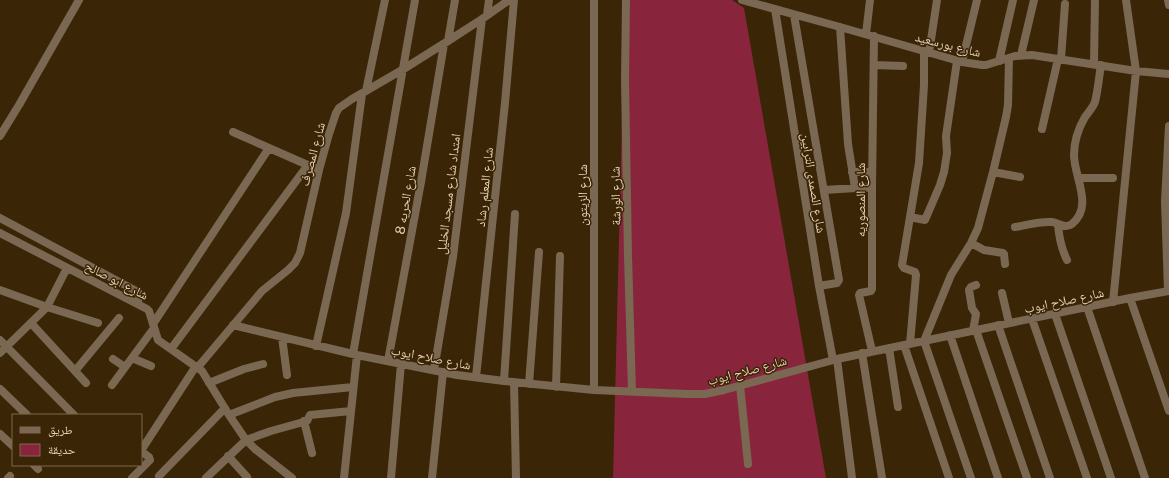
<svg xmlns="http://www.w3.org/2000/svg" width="1169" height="478" font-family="'Public Sans','Noto Naskh Arabic',sans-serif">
	<rect width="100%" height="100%" fill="#3a2507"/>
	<path fill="#88253c" d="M625,0H732L744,8L826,478H613Z"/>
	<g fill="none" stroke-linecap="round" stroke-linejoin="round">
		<path stroke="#7a6852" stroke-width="8" d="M594,0V390
			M626,0L625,80L628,256L632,391
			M742,0L840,27L962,62L982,65H986L1015,56L1032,55L1136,71L1169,74
			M1168,0L1169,5
			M775,9L819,286L833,360
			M487,15L489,0
			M794,15L839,280L837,283L819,286
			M840,27L848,144L855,188
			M866,34L870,0
			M448,41L455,0
			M929,53L937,0
			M1021,55L1034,0
			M1061,59L1065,4
			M999,61L1013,0
			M962,62L977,0
			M1094,64L1095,0
			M874,65L903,66
			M366,91L385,0
			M1042,129L1058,59
			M233,132L319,170
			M0,136L19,105L79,0
			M852,172H872
			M993,172L1020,177
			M1078,178H1113
			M824,190L872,187
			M910,217L925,220L940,185L944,172L947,153L946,136L957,61
			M0,218L138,292L140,296L137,303
			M1058,224C1059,238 1061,248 1067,260
			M1015,227C1027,225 1040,221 1052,222C1059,223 1065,229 1072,224C1094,206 1074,177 1074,155C1074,141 1078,129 1085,117C1089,112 1093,107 1095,102C1098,90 1099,77 1101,65
			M0,233L147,309L149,311L158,340L202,371L229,415L246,440L255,449L292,478
			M971,243L984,250L1003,253L1004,254L1005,264
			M0,290L47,307L98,323
			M1168,291L1165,201L1169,126
			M1002,293L1009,323
			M1130,298L1169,411
			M1113,302L1136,71L1126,0
			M1087,307L1145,478
			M1055,314L1111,478
			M1032,319L1087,478
			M31,323L86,383
			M153,324L269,148
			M233,325L357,355L457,375L504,381L594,390L687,394H705L724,390L837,359L1130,298L1169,291
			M998,325L1050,478
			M976,330L1027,478
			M973,331L976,314L972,308L969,290L971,287L976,285
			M950,335L998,478
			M282,337L287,375
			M0,340L74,415
			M910,344L916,275L915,272L904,268L902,265L919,163L924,85V51
			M904,345L949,478
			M316,346L346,213L362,94
			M889,348L898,407
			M171,349L308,165
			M872,351L859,295L860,293L871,291L872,289V187L874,36
			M0,353L47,307L67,268
			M862,353L882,478
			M353,354L415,0
			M132,358L151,366
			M113,359L125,367
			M837,359L852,478
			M388,361L421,182L444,44
			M198,367L262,291L288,270L295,263L300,253L319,170L329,134L336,113L339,108L352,99L402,70L448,41L482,19L509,0
			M434,370L453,257L482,19
			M75,371L119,318
			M476,377L505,103L514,0
			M504,381L515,214
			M514,382L516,478
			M209,383L244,369L263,364
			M529,384L539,252
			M112,385L154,328
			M740,385L748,464
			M556,387L560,256
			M0,389L27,415
			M229,415L275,397L293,393L353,387
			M304,421L312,453
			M0,434L13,446
			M228,456L247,477
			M34,465L38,469
			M159,476L225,408
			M8,478L10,476
			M132,478L150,460L149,457L142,452V449L196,366
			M206,478L246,440L271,431L307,421L310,415L351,411
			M344,478L357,355
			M391,478L401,364
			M432,478L443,372
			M971,478L924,341L951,275L971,243L978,228L993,172L1006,117L1008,105L1009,58"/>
	</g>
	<g text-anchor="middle" stroke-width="3" stroke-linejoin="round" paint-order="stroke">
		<g font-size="13" fill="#e7d0b5" stroke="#3a2507">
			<text transform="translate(948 44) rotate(14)" y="5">شارع بورسعيد</text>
			<text transform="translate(312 154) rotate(-75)" y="5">شارع المصرف</text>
			<text transform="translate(814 183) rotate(81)" y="5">شارع الصمدى الترابين</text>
			<text transform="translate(484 187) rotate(-84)" y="5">شارع المعلم رشاد</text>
			<text transform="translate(448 194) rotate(-83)" y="5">امتداد شارع مسجد الخليل</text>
			<text transform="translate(582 195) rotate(-90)" y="5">شارع الزيتون</text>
			<text transform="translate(615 196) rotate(-91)" y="5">شارع الورشة</text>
			<text transform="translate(405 200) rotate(-80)" y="5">شارع الحريه 8</text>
			<text transform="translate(860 200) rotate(-90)" y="5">شارع المنصوريه</text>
			<text transform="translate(117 280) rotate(27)" y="5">شارع ابو صالح</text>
			<text transform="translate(1064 300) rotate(-12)" y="5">شارع صلاح ايوب</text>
			<text transform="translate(431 357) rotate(11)" y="5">شارع صلاح ايوب</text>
			<text transform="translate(747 370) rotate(-15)" y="5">شارع صلاح ايوب</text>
		</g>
	</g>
	<rect x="12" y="414" width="130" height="52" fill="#3a2507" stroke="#7f694d"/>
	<rect x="20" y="427" width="20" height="6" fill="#7a6852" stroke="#7f694d"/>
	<text x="48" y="434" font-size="12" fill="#e7d0b5">طريق</text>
	<rect x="20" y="444" width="20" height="12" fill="#88253c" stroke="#7f694d"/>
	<text x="48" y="454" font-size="12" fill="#e7d0b5">حديقة</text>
</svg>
